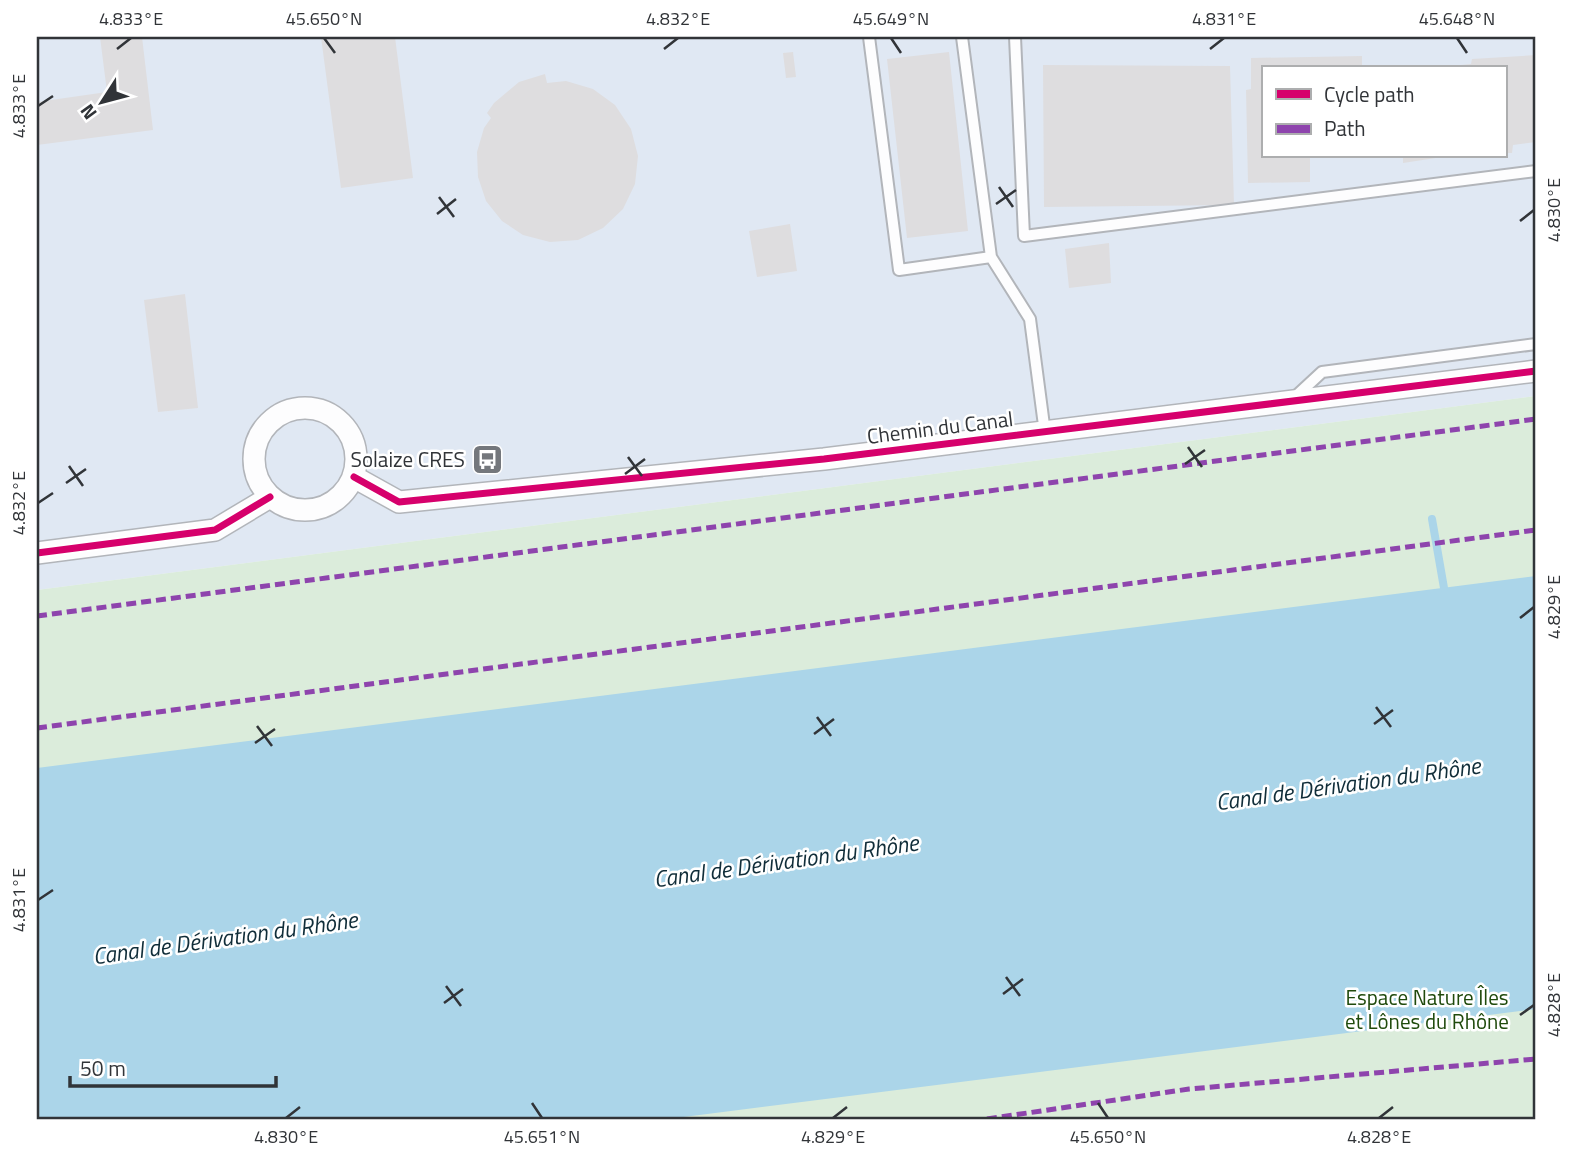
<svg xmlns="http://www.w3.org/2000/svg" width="1573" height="1156" font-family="'Titillium Web',sans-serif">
	<rect width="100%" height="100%" fill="#f0f4fa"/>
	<path fill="#e0e8f3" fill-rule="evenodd" d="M37,37H1536V396L37,590ZM1263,68H1505V156H1263Z"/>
	<path fill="#dbecdb" d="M1536,396V589L37,773V590Z
		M1536,887V1119H37V1063Z"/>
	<path fill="#abd5e9" d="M1536,576V1009L668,1119H37V768Z"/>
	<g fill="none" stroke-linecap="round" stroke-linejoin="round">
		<path stroke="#abd5e9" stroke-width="8" d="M1432,519L1444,588"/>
	</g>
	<path fill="#dedddf" d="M100,37H142L153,130L37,145V102L107,92Z
		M321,37H395L413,178L341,188Z
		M793,52L796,77L786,78L783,53Z
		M949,52L968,231L907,238L887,59Z
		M1536,55V142L1513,145L1512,153H1505V68H1430L1471,64L1472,59Z
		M1362,56V68H1263V156H1310V182L1248,183L1246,90L1251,89V58Z
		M1043,65L1230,66L1234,205L1044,207Z
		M545,74L547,83L566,81L593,89L615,105L631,129L638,156L635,184L623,209L603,228L578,240L550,242L523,235L502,221L486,201L478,177L477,152L484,128L491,118L487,113L494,103L519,82Z
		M1403,156H1441L1442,157L1403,163Z
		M790,224L797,271L757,277L749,231Z
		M1109,243L1111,283L1069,288L1065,249Z
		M185,294L198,408L158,412L144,300Z"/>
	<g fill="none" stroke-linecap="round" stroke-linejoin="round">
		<defs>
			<path id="service" d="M869,37L899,270L991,257
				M962,37L991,257L1030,319L1045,433
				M1015,37L1024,236L1536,171
				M1295,397L1322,372L1536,344"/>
			<path id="minor" d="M254 459a51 51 0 1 1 102 0a51 51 0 1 1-102 0Z
				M354,477L399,502L824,459L1536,371
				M37,553L215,530L270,497"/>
		</defs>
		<use href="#service" stroke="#b2b5ba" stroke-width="14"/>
		<use href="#minor" stroke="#b2b5ba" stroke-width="24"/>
		<use href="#service" stroke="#fdfdfe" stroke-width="10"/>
		<use href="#minor" stroke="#fdfdfe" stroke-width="21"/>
		<path stroke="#8e44ad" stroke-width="5" stroke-dasharray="10 5" stroke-linecap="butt" d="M37,616L1536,419
			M37,728L1536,530
			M987,1119L1189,1089L1536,1059"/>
		<defs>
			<path id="cycleway" d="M354,477L399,502L824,459L1536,371
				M37,553L215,530L270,497"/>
		</defs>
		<use href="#cycleway" stroke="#fff" stroke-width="11"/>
		<use href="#cycleway" stroke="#d6006c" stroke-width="7"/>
	</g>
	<path fill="none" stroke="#313438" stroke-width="2.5" d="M324,38L335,53M891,38L901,53M1457,38L1467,53M117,49L131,38M664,49L678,38M1210,49L1224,38M38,106L53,96M999,187L1013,207M439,197L454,217M996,204L1016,190M437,214L456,199M1520,221L1534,210M1188,447L1202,467M628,457L642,476M1185,464L1205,450M69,466L83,486M625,474L645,459M66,483L86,469M38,503L53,493M1520,618L1534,607M1376,707L1391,727M817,717L831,736M1374,724L1393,710M257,726L272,746M814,734L834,719M255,743L275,729M38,900L53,890M1006,977L1020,996M446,986L461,1006M1003,994L1023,979M444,1003L463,989M1520,1015L1534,1005M532,1103L542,1118M1098,1103L1108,1118M286,1118L300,1107M833,1118L847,1107M1379,1118L1393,1107"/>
	<defs>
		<symbol id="bus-square" viewBox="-11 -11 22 22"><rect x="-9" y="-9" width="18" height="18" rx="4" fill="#74777c" stroke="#fff"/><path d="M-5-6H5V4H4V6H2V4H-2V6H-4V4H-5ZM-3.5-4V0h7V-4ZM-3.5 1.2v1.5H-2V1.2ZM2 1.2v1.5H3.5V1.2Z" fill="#fff"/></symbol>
	</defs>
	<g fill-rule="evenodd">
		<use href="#bus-square" x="470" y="442" width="35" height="35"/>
	</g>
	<g text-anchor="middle" stroke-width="5" stroke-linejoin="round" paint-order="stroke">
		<g font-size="21" fill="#313438" stroke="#fff">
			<text transform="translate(940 428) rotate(-7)" y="7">Chemin du Canal</text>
		</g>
		<g font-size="21" fill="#313438" stroke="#fff" text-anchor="end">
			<text x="465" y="467">Solaize CRES</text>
		</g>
		<g font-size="21" fill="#1f4a0c" stroke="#fff">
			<text x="1427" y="1005">Espace Nature Îles<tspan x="1427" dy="24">et Lônes du Rhône</tspan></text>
		</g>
		<g font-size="23" font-style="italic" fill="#102d39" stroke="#fff">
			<text transform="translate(1348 784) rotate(-8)" y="8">Canal de Dérivation du Rhône</text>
			<text transform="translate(786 861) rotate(-8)" y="8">Canal de Dérivation du Rhône</text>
			<text transform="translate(225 938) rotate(-8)" y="8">Canal de Dérivation du Rhône</text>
		</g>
	</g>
	<rect width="1573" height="1156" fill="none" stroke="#ffffff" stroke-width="77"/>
	<rect x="1262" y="66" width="245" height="91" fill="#ffffff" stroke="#adaeaf" stroke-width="2"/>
	<rect x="1276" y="89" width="35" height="10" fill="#d6006c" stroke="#adaeaf" stroke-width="2"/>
	<text x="1324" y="102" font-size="21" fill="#313438">Cycle path</text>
	<rect x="1276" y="124" width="35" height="10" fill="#8e44ad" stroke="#adaeaf" stroke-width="2"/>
	<text x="1324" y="136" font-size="21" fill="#313438">Path</text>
	<g transform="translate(102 102) rotate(234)" stroke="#ffffff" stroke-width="5" paint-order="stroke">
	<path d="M0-5L12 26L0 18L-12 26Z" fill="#313438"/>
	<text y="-10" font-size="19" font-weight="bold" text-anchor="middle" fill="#313438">N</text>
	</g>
	<path d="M70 1076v10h206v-10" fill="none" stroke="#313438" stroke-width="3.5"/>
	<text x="80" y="1076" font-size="21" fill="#313438" stroke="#ffffff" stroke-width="5" paint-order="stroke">50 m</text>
	<rect x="38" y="38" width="1496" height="1080" fill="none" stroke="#313438" stroke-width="2.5"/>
	<g font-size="18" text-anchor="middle" fill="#313438">
		<text x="131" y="25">4.833°E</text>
		<text x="324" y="25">45.650°N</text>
		<text x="678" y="25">4.832°E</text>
		<text x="891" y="25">45.649°N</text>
		<text x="1224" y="25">4.831°E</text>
		<text x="1457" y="25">45.648°N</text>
		<text transform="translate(19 106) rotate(-90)" y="6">4.833°E</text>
		<text transform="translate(1554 210) rotate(-90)" y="6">4.830°E</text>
		<text transform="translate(19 503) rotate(-90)" y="6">4.832°E</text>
		<text transform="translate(1554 607) rotate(-90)" y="6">4.829°E</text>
		<text transform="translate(19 900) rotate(-90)" y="6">4.831°E</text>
		<text transform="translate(1554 1005) rotate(-90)" y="6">4.828°E</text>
		<text x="286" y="1143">4.830°E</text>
		<text x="542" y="1143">45.651°N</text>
		<text x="833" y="1143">4.829°E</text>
		<text x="1108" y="1143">45.650°N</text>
		<text x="1379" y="1143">4.828°E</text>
	</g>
</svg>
